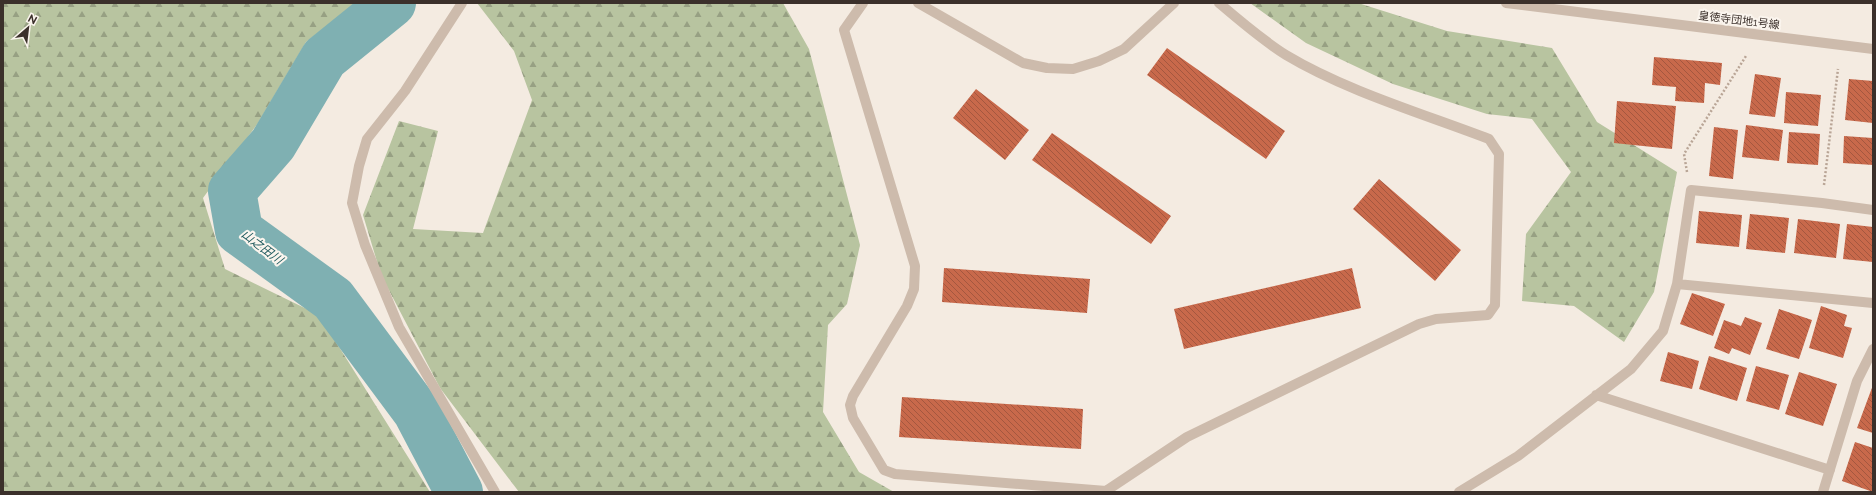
<svg xmlns="http://www.w3.org/2000/svg" width="1876" height="495" font-family="Raleway,'Noto Sans JP',sans-serif">
	<defs>
		<pattern id="forest-firs" width="22" height="20" patternUnits="userSpaceOnUse"><rect width="22" height="20" fill="#b8c4a0"/><path d="M5 1l3.5 6h-7zM16 11l3.5 6h-7z" fill="#97a083"/></pattern>
		<pattern id="building-back-hatch" width="6" height="6" patternUnits="userSpaceOnUse"><rect width="6" height="6" fill="#c8694b"/><path d="M-1 5l2 2M0 0l6 6M5-1l2 2" fill="none" stroke="#a4573f"/></pattern>
	</defs>
	<rect width="100%" height="100%" fill="#f4ebe1"/>
	<path fill="url(#forest-firs)" d="M3,3H356L306,42L258,123L203,198L225,269L319,315L430,492H3Z
		M477,3H783L809,49L860,245L847,304L828,325L823,412L859,472L894,492H519L440,388L381,275L363,215L399,121L438,131L413,229L483,233L532,100L514,51Z
		M1250,3H1358L1447,31L1552,48L1597,122L1677,172L1654,292L1624,342L1574,306L1522,301L1526,234L1571,172L1532,119L1487,114L1393,84L1306,43Z"/>
	<g fill="none" stroke-linecap="round" stroke-linejoin="round">
		<path stroke="#7fb0b2" stroke-width="48" d="M392,3L324,58L273,144L232,191L239,231L333,299L417,412L459,492"/>
	</g>
	<path fill="url(#building-back-hatch)" d="M1167,48L1285,131L1266,159L1147,75Z
		M1654,57L1722,63L1720,85L1705,83L1704,103L1675,101L1676,87L1652,85Z
		M1755,74L1781,78L1775,117L1749,114Z
		M1849,79L1873,81V123L1845,120Z
		M976,89L1029,130L1005,160L953,118Z
		M1786,92L1821,95L1818,126L1784,123Z
		M1617,101L1676,106L1672,149L1614,143Z
		M1746,125L1783,130L1779,161L1742,157Z
		M1714,127L1738,130L1733,179L1709,176Z
		M1789,132L1820,134L1818,165L1787,163Z
		M1052,133L1171,216L1151,244L1032,160Z
		M1844,136L1873,138V165L1843,163Z
		M1379,179L1461,250L1435,281L1353,209Z
		M1699,211L1742,215L1739,247L1696,243Z
		M1750,214L1789,218L1785,253L1746,249Z
		M1798,219L1840,224L1836,258L1794,253Z
		M1847,224L1873,227V262L1843,259Z
		M944,268L1090,279L1087,313L942,302Z
		M1352,268L1361,308L1184,349L1174,309Z
		M1692,293L1725,304L1713,336L1680,324Z
		M1821,306L1847,315L1844,326L1852,328L1843,358L1809,348Z
		M1779,309L1812,320L1799,359L1766,349Z
		M1745,317L1762,323L1750,355L1732,348L1729,354L1714,348L1724,320L1741,326Z
		M1668,352L1699,361L1692,389L1660,381Z
		M1709,356L1747,368L1737,401L1699,389Z
		M1756,366L1789,375L1779,410L1746,401Z
		M1799,372L1837,384L1823,426L1785,414Z
		M1873,385V433L1857,428Z
		M902,397L1083,409L1081,449L899,437Z
		M1855,442L1873,448V492L1842,481Z"/>
	<g fill="none" stroke-linecap="round" stroke-linejoin="round">
		<path stroke="#b9a596" stroke-width="2.5" stroke-dasharray="2 2" stroke-linecap="butt" d="M1687,172L1684,154L1746,56
			M1824,185L1838,69"/>
		<path stroke="#cdbbac" stroke-width="10" d="M462,3L405,91L367,139L359,166L352,203L365,245L399,327L495,492
			M863,3L844,30L915,266L914,289L907,306L853,396L850,405L853,418L884,470L895,474L1106,491L1187,437L1419,324L1436,319L1488,315L1495,305L1499,154L1489,139C1424,114 1346,91 1286,55C1262,40 1240,21 1219,3
			M918,3L1023,63L1047,68L1073,69L1099,61L1124,49L1174,3
			M1677,284L1873,303
			M1596,395L1830,470
			M1459,492L1518,456L1631,369L1663,331L1677,284L1691,190L1822,203L1873,210
			M1823,492L1857,381L1873,349"/>
		<path stroke="#cdbbac" stroke-width="10" d="M1506,3L1873,49"/>
	</g>
	<g text-anchor="middle" stroke-width="4" stroke-linejoin="round" paint-order="stroke">
		<g font-size="11" fill="#3b302b" stroke="#fbf5ee">
			<text transform="translate(1739 20) rotate(7)" y="4">皇徳寺団地1号線</text>
		</g>
		<g font-size="12" font-style="italic" fill="#1f5a5e" stroke="#fbf5ee">
			<text transform="translate(262 247) rotate(37)" y="4">山之田川</text>
		</g>
	</g>
	<rect width="1876" height="495" fill="none" stroke="#3b302b" stroke-width="8"/>
	<g transform="translate(28 28) rotate(28)" stroke="#fbf5ee" stroke-width="3" paint-order="stroke">
	<path d="M0-3L7 15L0 10L-7 15Z" fill="#3b302b"/>
	<text y="-6" font-size="11" font-weight="bold" text-anchor="middle" fill="#3b302b">N</text>
	</g>
</svg>
